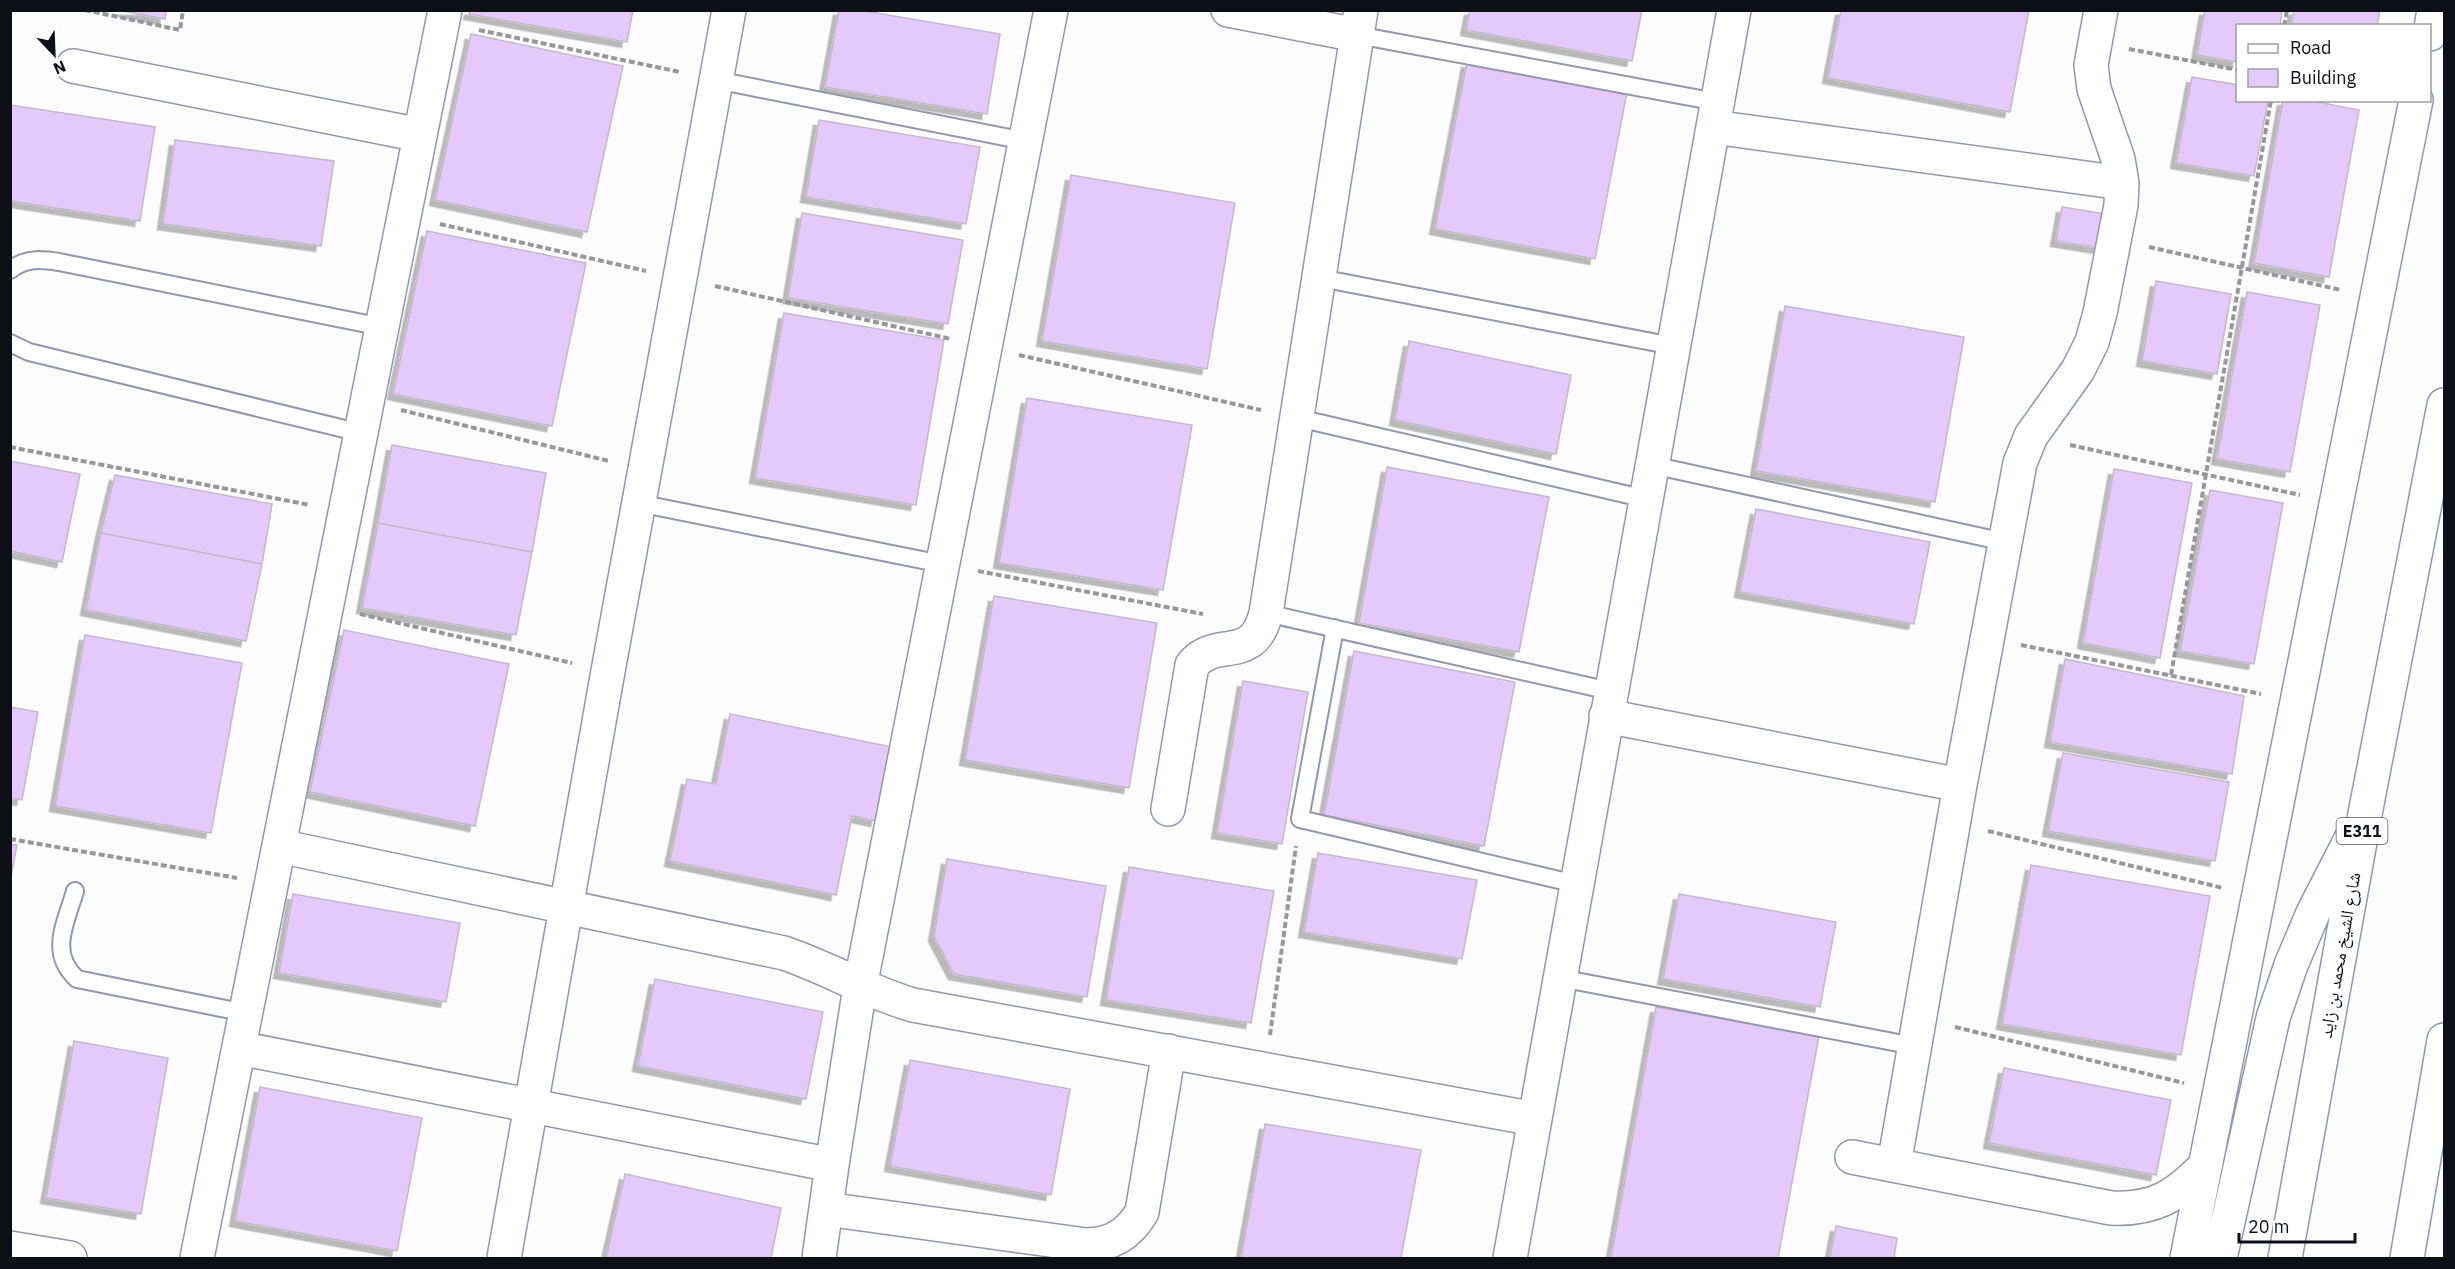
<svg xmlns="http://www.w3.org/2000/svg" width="2455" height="1269" font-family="'IBM Plex Sans','Noto Naskh Arabic',sans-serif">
	<defs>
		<filter id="shadow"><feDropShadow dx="-5.5" dy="5.5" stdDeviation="0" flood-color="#0004"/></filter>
	</defs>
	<rect width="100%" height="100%" fill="#fcfcfc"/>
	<path fill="#e5c9fb" stroke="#c3b7cc" stroke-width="1.5" filter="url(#shadow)" d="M118,10H166L165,19Z
		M470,10H633L627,42L469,14Z
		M839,10H859L1000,34L987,114L825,87Z
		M1470,10H1642L1632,61L1466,30Z
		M1841,10H2029L2010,112L1828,78Z
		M2205,10H2282L2280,26H2238V62L2197,55Z
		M2294,10H2380L2377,26H2291Z
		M471,34L623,66L587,232L435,200Z
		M1467,62L1627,92L1595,259L1435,229Z
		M2192,77L2238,85V100H2268L2254,176L2176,163Z
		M2283,100H2307L2359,110L2329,277L2254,263Z
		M10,105L155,127L140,221L10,201Z
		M819,120L980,147L966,224L806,197Z
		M175,140L334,161L321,246L163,224Z
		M1071,175L1235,203L1207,369L1042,341Z
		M2062,207L2106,214L2099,248L2056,241Z
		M802,213L963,240L948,324L788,298Z
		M427,231L586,263L552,426L393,394Z
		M2156,281L2231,294L2217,374L2142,361Z
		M2247,292L2320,305L2290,472L2217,459Z
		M1785,306L1964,337L1935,502L1756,471Z
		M784,313L944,340L916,505L755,478Z
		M1409,341L1571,375L1556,454L1395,420Z
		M1027,398L1192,425L1163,590L999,563Z
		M392,445L546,473L532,552L378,523Z
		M10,461L80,474L62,562L10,551Z
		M1387,467L1549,497L1519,652L1359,623Z
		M2114,469L2192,483L2160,658L2083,643Z
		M115,475L272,504L262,564L101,533Z
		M2210,490L2283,503L2254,664L2180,651Z
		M1756,509L1930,542L1914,624L1740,592Z
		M378,523L532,552L516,635L362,608Z
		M101,533L262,564L246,641L86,610Z
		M994,596L1157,623L1129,788L965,760Z
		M344,630L509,664L475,826L310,792Z
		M85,635L242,663L211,833L55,806Z
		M1354,651L1515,682L1484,846L1324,815Z
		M2065,659L2244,696L2232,774L2050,742Z
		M1243,681L1308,692L1282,844L1217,833Z
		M10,707L38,712L22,800L10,798Z
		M730,714L892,747L876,821L852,816L836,895L670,861L687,779L716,784Z
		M2063,753L2229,782L2215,861L2048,831Z
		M10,844L17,845L10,881Z
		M1318,853L1477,880L1462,959L1304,932Z
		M947,859L1106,886L1087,997L954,974L934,936Z
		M2031,865L2210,896L2181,1055L2002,1024Z
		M1129,867L1274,891L1251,1023L1106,1000Z
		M293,894L460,923L446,1002L279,973Z
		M1679,894L1836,922L1820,1007L1663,979Z
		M655,979L823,1012L806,1099L638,1066Z
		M1656,1007L1819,1036L1778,1258H1611Z
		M74,1041L168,1058L141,1214L46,1198Z
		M910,1060L1070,1089L1051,1195L890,1166Z
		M2004,1068L2171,1100L2156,1175L1989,1143Z
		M260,1087L422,1118L397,1251L235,1221Z
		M1265,1124L1421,1150L1401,1258H1241Z
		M625,1174L781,1208L771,1258H606Z
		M1836,1226L1897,1238L1894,1258H1830Z"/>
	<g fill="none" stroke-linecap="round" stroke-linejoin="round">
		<defs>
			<path id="service" d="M1357,35L1717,102
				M716,80L1025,141
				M10,270C26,258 40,259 59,262L382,327
				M1320,278L1673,346
				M10,343L29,352L361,433
				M1298,418L1646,499
				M1652,465L2005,542
				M638,503L942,564
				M1266,613L1610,691
				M1335,628L1300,819L1576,884
				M75,891C66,923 48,953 77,979L246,1013
				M1560,978L1914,1046"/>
			<path id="minor" d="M1228,10L1357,35
				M73,66L420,135
				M1713,127L2122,183
				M1606,716L1960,785
				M1168,809L1192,665C1217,635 1253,666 1266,613L1361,10
				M279,846L784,953C828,968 868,992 913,1005L1535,1119
				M239,1048L832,1165
				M1852,1157L2111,1208C2155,1210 2176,1196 2205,1166
				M1894,1165L1960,785L2020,463L2031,436L2078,370L2092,342L2100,313L2121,205L2122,183L2118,159L2094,89L2091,65L2101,10
				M826,1209L1086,1245C1112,1245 1129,1234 1142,1212L1169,1051
				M10,1248L70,1258
				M197,1258L445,10
				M504,1258L608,671L729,10
				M819,1258L832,1165L860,987L1051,10
				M1510,1258L1734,10"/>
			<path id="motorway" d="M2430,34L2434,10
				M2187,1258L2416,100
				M2220,1258L2273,1018L2291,965L2313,913L2351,839
				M2285,1258L2365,814L2444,405
				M2407,1258L2444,1040"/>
		</defs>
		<use href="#service" stroke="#9297ac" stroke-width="20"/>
		<use href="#minor" stroke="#9297ac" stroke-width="36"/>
		<use href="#motorway" stroke="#9297ac" stroke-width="36"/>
		<path stroke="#97979b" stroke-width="4" stroke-dasharray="6 3" stroke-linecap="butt" d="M85,10L180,30L183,10
			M2284,26L2287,10
			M479,30L680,72
			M2129,49L2238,70
			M440,224L646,271
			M2149,247L2341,290
			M715,286L951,339
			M1019,355L1261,410
			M401,410L609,461
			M2070,445L2300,495
			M10,447L310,505
			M978,571L1203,614
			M360,614L572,663
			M2021,645L2261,694
			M2171,675L2271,100
			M1988,831L2223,888
			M10,839L237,878
			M1955,1027L2184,1083
			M1270,1035L1296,846"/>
		<use href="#service" stroke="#fff" stroke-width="16"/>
		<use href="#minor" stroke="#fff" stroke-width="33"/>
		<use href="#motorway" stroke="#fff" stroke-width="33"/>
	</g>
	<g text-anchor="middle" stroke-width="4.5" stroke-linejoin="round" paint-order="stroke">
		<rect fill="#fff" stroke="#56575d" stroke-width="1.5" x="2336.5" y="818" width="51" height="26" rx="4.5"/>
		<g font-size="16" font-weight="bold" fill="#0e0f17">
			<text x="2362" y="837">E311</text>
		</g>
		<g font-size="18" fill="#0e0f17" stroke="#fff">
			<text transform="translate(2340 955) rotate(-80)" y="6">شارع الشيخ محمد بن زايد</text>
		</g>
	</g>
	<rect width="2455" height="1269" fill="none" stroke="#0e0f17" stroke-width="24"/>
	<rect x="2236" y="24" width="195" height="78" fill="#ffffff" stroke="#9f9fa2" stroke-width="1.5"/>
	<rect x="2248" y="44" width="30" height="9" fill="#ffffff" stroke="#9f9fa2" stroke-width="1.5"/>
	<text x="2290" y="54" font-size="18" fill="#0e0f17">Road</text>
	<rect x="2248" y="69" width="30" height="18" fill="#e5c9fb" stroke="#9f9fa2" stroke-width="1.5"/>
	<text x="2290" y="84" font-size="18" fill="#0e0f17">Building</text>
	<g transform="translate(54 54) rotate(157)" stroke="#ffffff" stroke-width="4.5" paint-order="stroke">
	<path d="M0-4.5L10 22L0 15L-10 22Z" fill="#0e0f17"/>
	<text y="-9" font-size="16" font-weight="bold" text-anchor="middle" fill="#0e0f17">N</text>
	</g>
	<path d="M2239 1233v9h116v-9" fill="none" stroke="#0e0f17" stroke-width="3"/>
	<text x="2248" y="1233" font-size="18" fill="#0e0f17" stroke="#ffffff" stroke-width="4.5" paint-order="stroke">20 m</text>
</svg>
